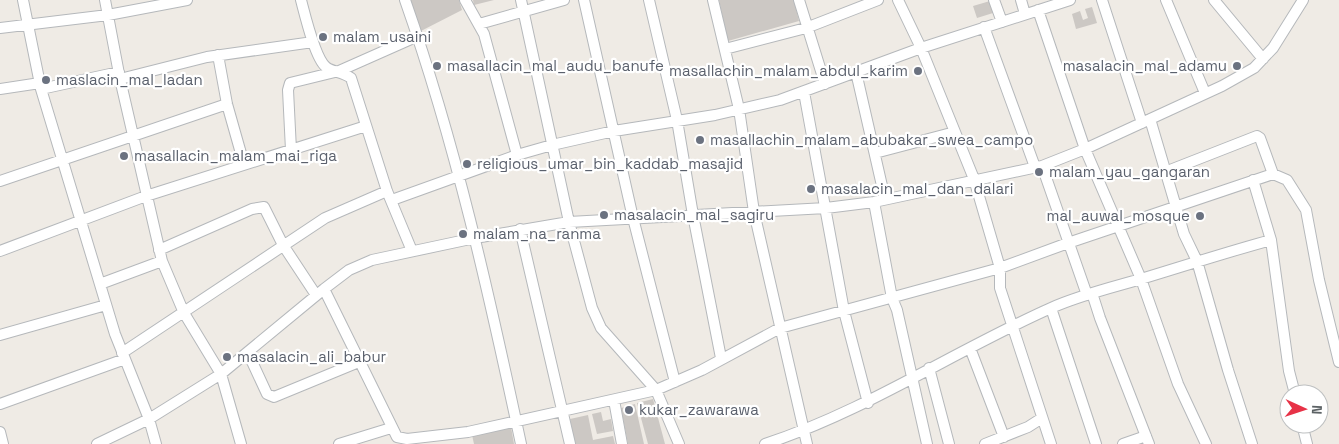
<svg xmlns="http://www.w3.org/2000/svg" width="1339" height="444" font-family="'Space Grotesk',sans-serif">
	<rect width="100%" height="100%" fill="#efebe5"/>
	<path fill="#ccc8c4" d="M408,0H459L462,10L419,32Z
		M473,0H494L474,5Z
		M719,0H794L799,21L728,41Z
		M990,1L993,13L977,18L973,6Z
		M1092,7L1097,23L1076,29L1072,14L1080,11L1083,20L1088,18L1085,9Z
		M653,399L665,444H648L637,403Z
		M635,404L644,444H628L621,408Z
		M601,412L603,421L611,419L613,431L597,434L592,414Z
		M588,415L593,440L613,436L615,444H575L570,419Z
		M511,427L514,444H474L472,435Z"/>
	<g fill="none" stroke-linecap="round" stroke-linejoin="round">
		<defs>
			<path id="street" d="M23,0L41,89L115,334L149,419L156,444
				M105,0L120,79L162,261L184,313L221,374L241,444
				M301,0C305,15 315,58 326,67C332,72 343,72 351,78L387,191L412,251
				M405,0C456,145 489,294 521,444
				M465,0L484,34L517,155
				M521,0L569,222L592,308L601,328L656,390L679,444
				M584,0L633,218L675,382
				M649,0L677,120L693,215L721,358
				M713,0L739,109L754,212L807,444
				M799,0L825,84
				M898,0L921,48L974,179L1000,268V288L1051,444
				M994,0L1002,22
				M1021,0L1025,14
				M1102,0L1142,123
				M1166,0L1205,93
				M1214,0L1263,59
				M1038,10L1085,149L1141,279L1178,384L1206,444
				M479,24L564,0
				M984,27L1035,167
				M0,28L108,15L187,0
				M725,49L806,28L878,0
				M218,55L227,104L244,164
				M856,72L885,199
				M120,79L207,57L313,42
				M0,89L40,83
				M41,89L119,72
				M804,92L844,311L868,403
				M1150,119L1184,234L1197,261L1228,370L1252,444
				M291,150L288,90L290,83L339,71L418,36
				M875,153L955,132
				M1042,166L1087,295
				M1165,172L1257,136L1260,138L1273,174
				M1253,180L1271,240L1289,371L1295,394
				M0,181L227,104
				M392,200L517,155L552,145L614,131L715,115L780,100L921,48L1070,0
				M874,202L892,298L897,310L927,444
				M520,229L570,444
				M159,250L252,209L264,207L283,245L316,295
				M0,251L146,196L366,126
				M100,284L162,261
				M324,289L397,437L407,439L468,432L656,390L702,370L780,328L1000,268L1068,243L1273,174L1287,180L1306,210L1319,280L1339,362
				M1092,293L1100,318L1149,444
				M1051,308L1096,444
				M0,335L106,305
				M970,348L1004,437
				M122,353L325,218L387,191
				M248,353L267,394L274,397L359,362
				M929,368L949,444
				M614,400L622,444
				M0,404L125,359
				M1302,424L1307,444
				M0,432L3,444
				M97,444L149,419L221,374L324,289L349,270L372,260L475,238L569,222L826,208L874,202L1042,166L1085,149L1222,86L1254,68L1273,48L1303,0
				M339,444L391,428
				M765,444C866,411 954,351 1051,308C1080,295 1110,288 1141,279C1184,266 1227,252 1271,240
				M985,444L1028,427L1042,418
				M1123,444L1146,436"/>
		</defs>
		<use href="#street" stroke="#b5b8bb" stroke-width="12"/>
		<use href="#street" stroke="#fff" stroke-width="10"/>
	</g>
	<g fill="#6b7280" stroke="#fff" stroke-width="2">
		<circle cx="323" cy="37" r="5"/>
		<circle cx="437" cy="66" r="5"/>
		<circle cx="1237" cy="66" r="5"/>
		<circle cx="918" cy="71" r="5"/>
		<circle cx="46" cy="80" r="5"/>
		<circle cx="700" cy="140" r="5"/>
		<circle cx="124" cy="156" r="5"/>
		<circle cx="467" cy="164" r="5"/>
		<circle cx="1039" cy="172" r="5"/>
		<circle cx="811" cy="189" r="5"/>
		<circle cx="604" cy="215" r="5"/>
		<circle cx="1200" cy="216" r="5"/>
		<circle cx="463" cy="234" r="5"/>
		<circle cx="227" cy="357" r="5"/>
		<circle cx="629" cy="410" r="5"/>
	</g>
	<g text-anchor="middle" stroke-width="4.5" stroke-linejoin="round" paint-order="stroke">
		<g font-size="15" fill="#5b616d" stroke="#fff" text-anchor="start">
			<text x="333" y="42">malam_usaini</text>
			<text x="447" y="71">masallacin_mal_audu_banufe</text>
			<text x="1227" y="71" text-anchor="end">masalacin_mal_adamu</text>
			<text x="908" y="76" text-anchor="end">masallachin_malam_abdul_karim</text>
			<text x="56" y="85">maslacin_mal_ladan</text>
			<text x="710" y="145">masallachin_malam_abubakar_swea_campo</text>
			<text x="134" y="161">masallacin_malam_mai_riga</text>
			<text x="477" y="169">religious_umar_bin_kaddab_masajid</text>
			<text x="1049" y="177">malam_yau_gangaran</text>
			<text x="821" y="194">masalacin_mal_dan_dalari</text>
			<text x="614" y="220">masalacin_mal_sagiru</text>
			<text x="1190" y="221" text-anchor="end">mal_auwal_mosque</text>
			<text x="473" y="239">malam_na_ranma</text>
			<text x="237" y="362">masalacin_ali_babur</text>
			<text x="639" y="415">kukar_zawarawa</text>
		</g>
	</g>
	<g transform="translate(1304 409) rotate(93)"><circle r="24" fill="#ffffff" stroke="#bec0c1"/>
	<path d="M0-4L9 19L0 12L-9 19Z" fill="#e73247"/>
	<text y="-8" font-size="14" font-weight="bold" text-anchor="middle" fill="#5c6265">N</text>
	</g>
</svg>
